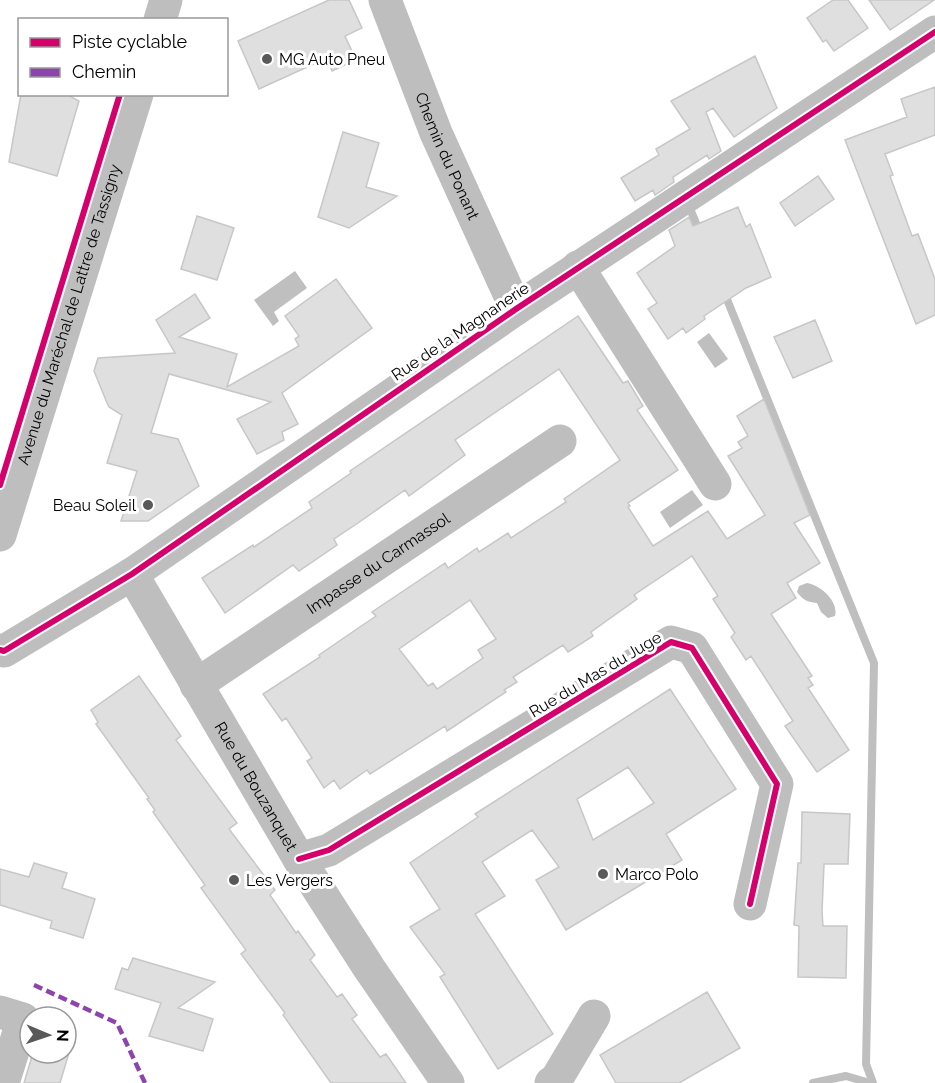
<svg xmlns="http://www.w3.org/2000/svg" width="935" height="1083" font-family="Raleway,sans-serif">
	<rect width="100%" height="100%" fill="#fff"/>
	<path fill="#bfbfbf" d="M295,271L307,288L274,312L279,321L273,326L254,300Z
		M709,333L728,359L715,368L697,342Z
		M692,490L703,505L670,528L660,512Z
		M807,583C821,585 839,602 835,616L828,618L821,612L817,603C807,602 803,600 797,592L799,586Z"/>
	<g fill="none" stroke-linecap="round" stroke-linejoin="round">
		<path stroke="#bfbfbf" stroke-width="8" d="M691,211L700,233
			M724,292L874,663L866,1064L873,1083
			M813,1083L846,1076L870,1083"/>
	</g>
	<path fill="#dfdfdf" stroke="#c7c7c7" stroke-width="1.5" fill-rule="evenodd" d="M329,0H349L362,28L345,36L356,60L332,71L327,58L259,89L238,41Z
		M833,0H848L868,28L834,51L826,40L823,42L807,18Z
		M869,0H934L890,30Z
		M755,56L777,108L734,137L713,108L706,112L721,151L709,159L707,155L673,177L674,182L655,195L653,190L635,201L621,178L659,155L656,149L690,129L671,101Z
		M935,87V135L885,154L893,175L890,176L912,236L918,234L935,279V315L916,324L845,140L907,117L901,99Z
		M21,94H66L79,101L57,176L9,162Z
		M343,132L379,143L366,187L397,196L349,228L318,217Z
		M818,176L834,199L795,226L780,203Z
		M738,207L746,227L750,224L771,277L746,288L704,316L705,319L686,333L683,328L668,339L648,309L657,303L637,273L675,246L669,230L689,217L693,226Z
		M197,216L234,228L217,280L181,269Z
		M336,279L372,328L282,393L298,424L282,432L284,440L257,454L237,419L271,402L169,374L151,433L178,439L199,486L148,521H121L137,471L107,463L122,415L109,407L107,403L94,371L98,358L175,353L156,320L195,294L210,318L179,337L237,354L227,387L299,346L295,339L299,336L285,316Z
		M578,316L623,383L628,381L643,406L637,410L678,470L628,503L630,506L628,507L653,546L708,511L727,539L765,515L728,456L742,448L738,442L748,436L737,416L764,399L810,515L794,523L820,563L787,583L796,598L771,614L812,676L808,678L813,685L808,688L849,750L817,772L785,726L793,721L751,656L746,660L731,637L735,633L713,599L718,596L692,556L634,595L637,599L591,632L593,636L568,652L563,645L513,677L517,682L504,690L506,692L447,731L445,726L370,774L367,770L340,789L334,780L324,788L307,761L312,758L286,718L282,721L263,694L320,657L319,655L376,616L372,612L445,563L448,568L477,548L479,552L508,533L511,538L566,502L564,499L620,460L559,369L455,440L465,455L409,496L405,490L358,523L334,539L337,545L299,571L293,565L225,613L202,578L253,545L254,547L312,508L309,502L351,473L350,471ZM470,600L496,639L478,650L483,658L437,689L433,683L428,686L399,649Z
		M815,320L832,361L793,378L774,337Z
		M139,676L181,736L176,740L237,823L229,829L275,890L270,895L296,933L298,931L315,955L310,960L337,997L342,994L357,1015L352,1019L380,1057L386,1054L406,1083H331L283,1015L285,1013L241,954L246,950L201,888L205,885L153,812L155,810L147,799L149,798L96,724L98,722L91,710Z
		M670,689L736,789L666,834L682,860L566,930L536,880L559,867L532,830L482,862L505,896L475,914L553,1034L498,1069L440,977L445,974L410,927L440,909L410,863L478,817L475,814ZM628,767L654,803L593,840L577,799Z
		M802,812L850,814L848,864H824L822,912L823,926H847L846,978L798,977L799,926L794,925L798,863H801Z
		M34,863L67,873L62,888L95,899L83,938L50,928L52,921L0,905V869L29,877Z
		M133,958L215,982L178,1008L213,1019L203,1051L149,1036L161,1003L115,989L122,968L128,970Z
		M707,992L740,1048L679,1083H616L600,1055Z
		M33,1053H69L60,1083H24Z"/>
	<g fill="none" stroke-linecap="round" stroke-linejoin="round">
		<g stroke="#bebebe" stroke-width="33">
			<path id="s1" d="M385,0L436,133L516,309"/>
			<path d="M578,267L715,484"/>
			<path id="s2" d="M132,574L299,859L369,968L448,1083"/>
			<path d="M0,650L4,651L132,574L516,309L935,32"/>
			<path id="s3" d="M196,685L560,441"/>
			<path d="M299,859L329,850L671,642L692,648L777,784L750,904"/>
			<path d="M0,1012L23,1019L3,1083"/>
			<path d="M551,1083L556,1080L594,1016"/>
		</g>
		<g stroke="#bebebe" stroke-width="33">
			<path d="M160,20L166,0"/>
			<path id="s4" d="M0,535L137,94"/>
		</g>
		<path stroke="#8e44ad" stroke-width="4.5" stroke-dasharray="9 4.5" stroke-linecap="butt" d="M34,985L117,1023L145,1083"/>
		<defs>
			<path id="cycleway" d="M0,485L120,94
				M0,650L4,651L132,574L516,309L935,32
				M299,859L329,850L671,642L692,648L777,784L750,904"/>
		</defs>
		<use href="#cycleway" stroke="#fff" stroke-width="10"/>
		<use href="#cycleway" stroke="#d6006c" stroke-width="6"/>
	</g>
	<g fill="#595959" stroke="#fff" stroke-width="2">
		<circle cx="267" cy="59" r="6"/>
		<circle cx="148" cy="505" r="6"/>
		<circle cx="603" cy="874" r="6"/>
		<circle cx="234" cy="880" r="6"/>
	</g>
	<g text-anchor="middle" stroke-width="6" stroke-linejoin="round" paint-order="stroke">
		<g font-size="16" fill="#000" stroke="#fff" text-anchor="start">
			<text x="279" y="65">MG Auto Pneu</text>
			<text x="136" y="511" text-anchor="end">Beau Soleil</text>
			<text x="615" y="880">Marco Polo</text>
			<text x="246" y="886">Les Vergers</text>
		</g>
		<g font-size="16" fill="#000" stroke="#fff">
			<text dy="6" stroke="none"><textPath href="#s1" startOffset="168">Chemin du Ponant</textPath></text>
			<text dy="6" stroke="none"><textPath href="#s4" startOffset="231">Avenue du Maréchal de Lattre de Tassigny</textPath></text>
			<text transform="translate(460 331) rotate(-34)" y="6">Rue de la Magnanerie</text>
			<text dy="6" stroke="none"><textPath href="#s3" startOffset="219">Impasse du Carmassol</textPath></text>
			<text transform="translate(595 674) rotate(-31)" y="6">Rue du Mas du Juge</text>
			<text dy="6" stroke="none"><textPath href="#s2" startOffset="246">Rue du Bouzanquet</textPath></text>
		</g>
	</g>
	<rect x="18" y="18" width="210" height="78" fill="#ffffff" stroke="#999999" stroke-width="1.5"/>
	<rect x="30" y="38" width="30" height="9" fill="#d6006c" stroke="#999999" stroke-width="1.5"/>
	<text x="72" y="48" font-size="18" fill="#000000">Piste cyclable</text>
	<rect x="30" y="68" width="30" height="9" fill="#8e44ad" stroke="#999999" stroke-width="1.5"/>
	<text x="72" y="78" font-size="18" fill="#000000">Chemin</text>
	<g transform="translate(48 1035) rotate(92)"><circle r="28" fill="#ffffff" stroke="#999999" stroke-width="1.5"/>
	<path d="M0-4.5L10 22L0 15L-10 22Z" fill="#595959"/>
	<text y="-9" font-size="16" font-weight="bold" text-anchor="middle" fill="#000000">N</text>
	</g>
</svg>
